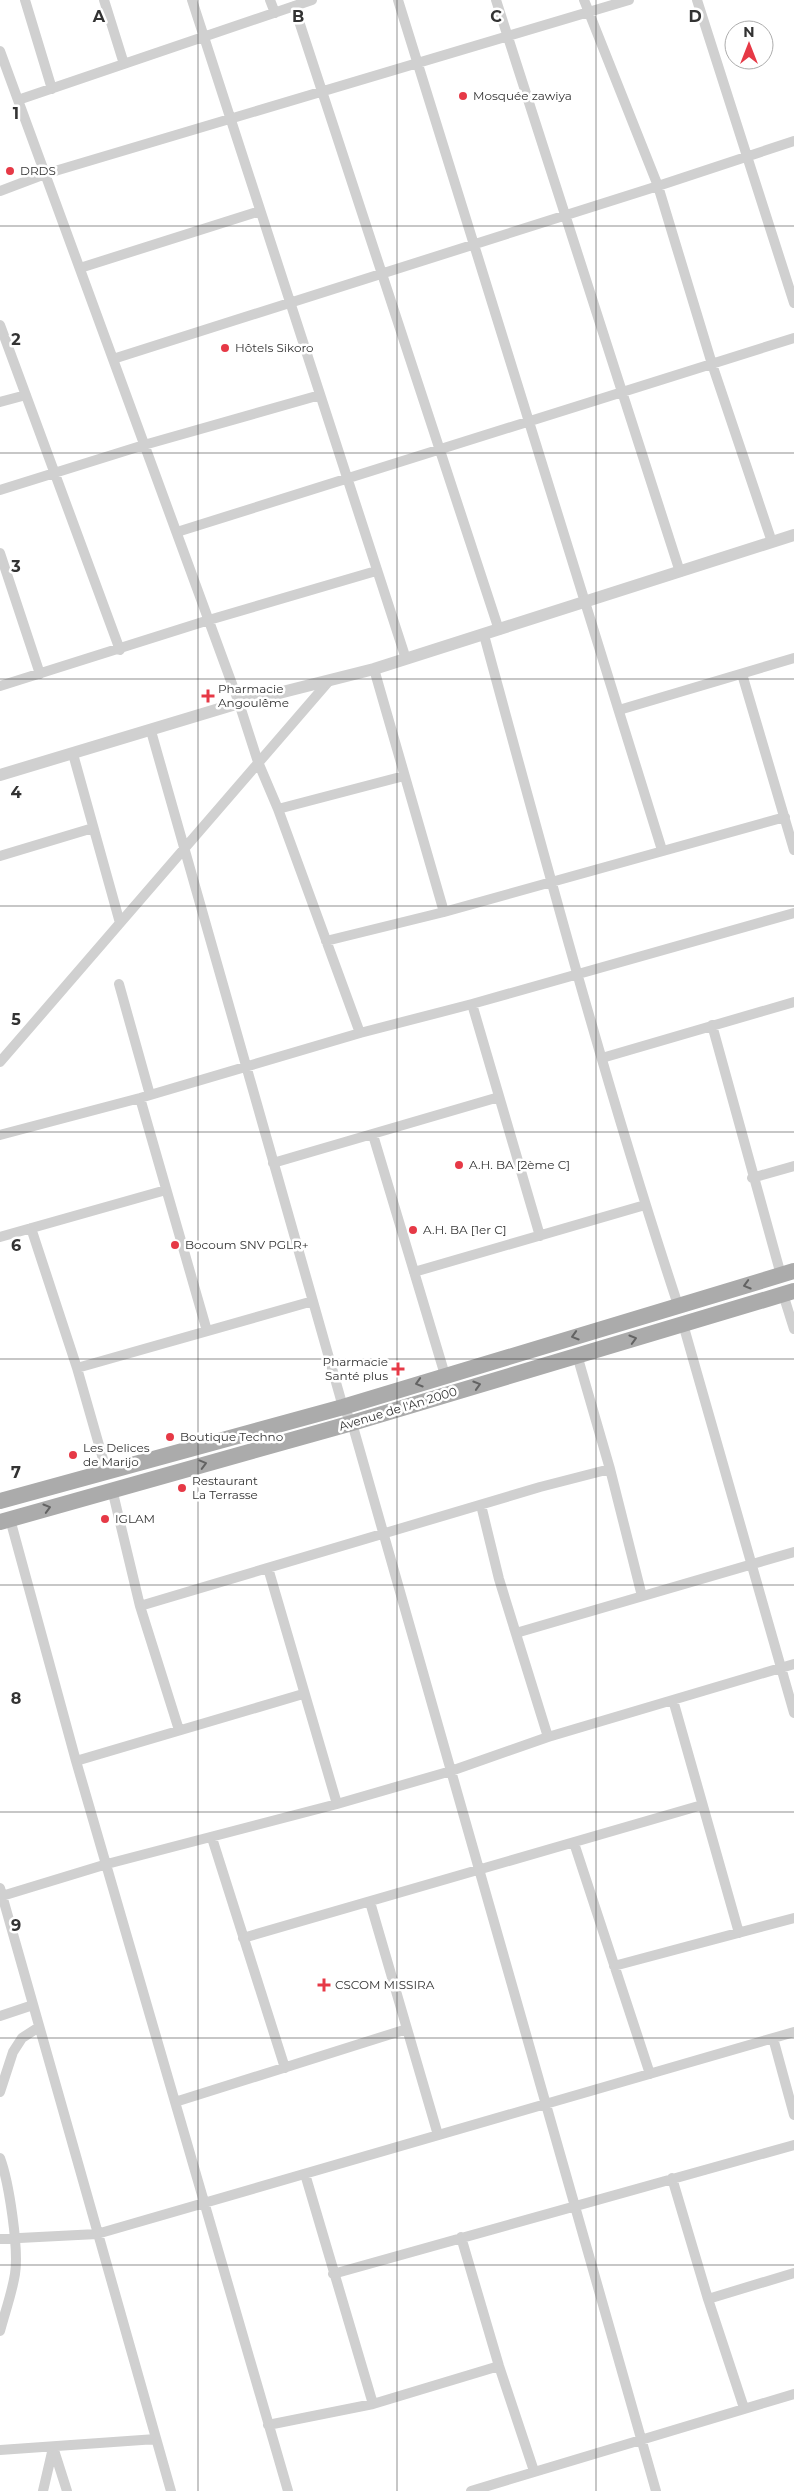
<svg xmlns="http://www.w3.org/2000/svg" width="794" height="2491" font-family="Montserrat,sans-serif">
	<rect width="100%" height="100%" fill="#fff"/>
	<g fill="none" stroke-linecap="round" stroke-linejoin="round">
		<path stroke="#d0d0d0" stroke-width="10" d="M25,0L52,89
			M104,0L124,64
			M192,0L406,659
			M270,0L275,13
			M398,0L662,850
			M496,0L680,572
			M584,0L658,186L712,364L772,542
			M697,0L794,303
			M294,6L499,630
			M0,51L239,703L258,762L278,809L360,1033
			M18,100L312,0
			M0,191L45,174L629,0
			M80,268L260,211
			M0,325L120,650
			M113,359L658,186L794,141
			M0,402L26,395
			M0,490L144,445L320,395
			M177,532L794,338
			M0,553L40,674
			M484,635C545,859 605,1084 678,1305
			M374,669L444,912
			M742,674L794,850
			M0,686L209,620L376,571
			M619,710L794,658
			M151,731L343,1407L352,1423L656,2491
			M73,754L120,923
			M278,809L404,776
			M0,856L93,828
			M326,941L444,912L785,817
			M119,984L150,1095
			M472,1004L540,1236
			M712,1025L781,1275
			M602,1058L794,1002
			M0,1062L329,681
			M140,1098L207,1331
			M0,1135L140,1098L360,1033L472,1004L794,913
			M373,1135L445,1375
			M273,1163L499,1097
			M752,1178L794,1166
			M31,1228L77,1368L107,1473
			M0,1237L166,1190
			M414,1272L645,1205
			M783,1294L794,1329
			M683,1324L794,1713
			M577,1355L610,1469L642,1596
			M77,1368L313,1301
			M112,1489L140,1606L179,1730
			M481,1505L499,1579L548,1737
			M10,1519L76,1761L288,2491
			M268,1568L337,1804
			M140,1606L540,1487L610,1469
			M516,1633L794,1552
			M673,1700L739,1933
			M76,1761L303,1694
			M212,1838L285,2068
			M574,1843L650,2074
			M0,1888L171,2491
			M2,1896L107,1864L337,1804L451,1771L548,1737L794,1664
			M370,1902L438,2135
			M243,1938L702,1805
			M614,1966L794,1918
			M0,2016L33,2005
			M773,2038L794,2115
			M0,2092L13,2052L22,2038L39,2027
			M175,2102L407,2029
			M0,2158C9,2182 19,2249 15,2274C12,2293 5,2312 0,2331
			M305,2174L373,2404
			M672,2178L708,2299L744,2408
			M461,2237L499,2366L534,2471
			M0,2239L97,2234L794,2032
			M333,2274L794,2145
			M708,2299L794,2273
			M268,2425L373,2404L499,2366
			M53,2447L67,2491
			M0,2450L156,2439
			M43,2491L53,2448
			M471,2491L794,2394"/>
		<path stroke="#d0d0d0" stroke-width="12" d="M0,775L239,703L374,669L794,535"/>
		<path stroke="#ababab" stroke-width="16" d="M0,1501L343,1407L794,1271
			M0,1522L352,1423L794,1291"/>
	</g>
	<defs><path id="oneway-chevron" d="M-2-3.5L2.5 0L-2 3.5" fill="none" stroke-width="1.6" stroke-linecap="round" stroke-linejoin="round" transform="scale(1.25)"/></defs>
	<g stroke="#636363">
		<use href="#oneway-chevron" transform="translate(747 1285) rotate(164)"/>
		<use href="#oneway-chevron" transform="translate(575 1336) rotate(163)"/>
		<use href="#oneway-chevron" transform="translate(633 1339) rotate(-16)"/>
		<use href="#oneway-chevron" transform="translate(419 1383) rotate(163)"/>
		<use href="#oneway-chevron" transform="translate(477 1385) rotate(-17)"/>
		<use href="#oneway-chevron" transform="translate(203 1464) rotate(-15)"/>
		<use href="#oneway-chevron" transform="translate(47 1508) rotate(-16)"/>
	</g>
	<path fill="none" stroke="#333" stroke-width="1" stroke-opacity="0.55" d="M198,0V2491M397,0V2491M596,0V2491M0,226H794M0,453H794M0,679H794M0,906H794M0,1132H794M0,1359H794M0,1585H794M0,1812H794M0,2038H794M0,2265H794"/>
	<g fill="#e63946" stroke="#fff" stroke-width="2">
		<circle cx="463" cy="96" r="5"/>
		<circle cx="10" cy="171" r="5"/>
		<circle cx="225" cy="348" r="5"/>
		<path d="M205.5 688.5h5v5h5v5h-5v5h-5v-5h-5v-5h5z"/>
		<circle cx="459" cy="1165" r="5"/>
		<circle cx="413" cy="1230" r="5"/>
		<circle cx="175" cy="1245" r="5"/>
		<path d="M395.5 1361.5h5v5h5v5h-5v5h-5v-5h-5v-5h5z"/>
		<circle cx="170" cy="1437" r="5"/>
		<circle cx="73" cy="1455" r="5"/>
		<circle cx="182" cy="1488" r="5"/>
		<circle cx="105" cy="1519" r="5"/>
		<path d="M321.5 1977.5h5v5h5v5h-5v5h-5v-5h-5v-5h5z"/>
	</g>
	<g text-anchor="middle" stroke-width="5" stroke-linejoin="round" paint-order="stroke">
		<g font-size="12" fill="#333" stroke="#fff" text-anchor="start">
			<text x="473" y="100">Mosquée zawiya</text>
			<text x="20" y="175">DRDS</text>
			<text x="235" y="352">Hôtels Sikoro</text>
			<text x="218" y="693">Pharmacie<tspan x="218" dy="14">Angoulême</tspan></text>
			<text x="469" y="1169">A.H. BA [2ème C]</text>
			<text x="423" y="1234">A.H. BA [1er C]</text>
			<text x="185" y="1249">Bocoum SNV PGLR+</text>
			<text x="388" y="1366" text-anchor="end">Pharmacie<tspan x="388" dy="14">Santé plus</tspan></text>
			<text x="180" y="1441">Boutique Techno</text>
			<text x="83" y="1452">Les Delices<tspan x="83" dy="14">de Marijo</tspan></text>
			<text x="192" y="1485">Restaurant<tspan x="192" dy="14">La Terrasse</tspan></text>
			<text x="115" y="1523">IGLAM</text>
			<text x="335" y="1989">CSCOM MISSIRA</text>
		</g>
		<g font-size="12" fill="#333" stroke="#fff">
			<text transform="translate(398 1409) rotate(-17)" y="4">Avenue de l'An 2000</text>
		</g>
	</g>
	<g font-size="16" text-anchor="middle" font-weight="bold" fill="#333" stroke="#fff" stroke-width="5" stroke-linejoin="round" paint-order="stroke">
		<text x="99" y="22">A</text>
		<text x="298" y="22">B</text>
		<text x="496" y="22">C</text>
		<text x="695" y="22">D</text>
		<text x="16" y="119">1</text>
		<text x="16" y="345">2</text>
		<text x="16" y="572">3</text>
		<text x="16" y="798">4</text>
		<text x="16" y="1025">5</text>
		<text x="16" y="1251">6</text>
		<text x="16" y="1478">7</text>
		<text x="16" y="1704">8</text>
		<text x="16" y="1931">9</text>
	</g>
	<g transform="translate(749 45)"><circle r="24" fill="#ffffff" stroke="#adadad"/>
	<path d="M0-4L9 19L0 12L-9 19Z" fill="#e63946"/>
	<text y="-8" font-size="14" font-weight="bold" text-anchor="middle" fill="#333333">N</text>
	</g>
</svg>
